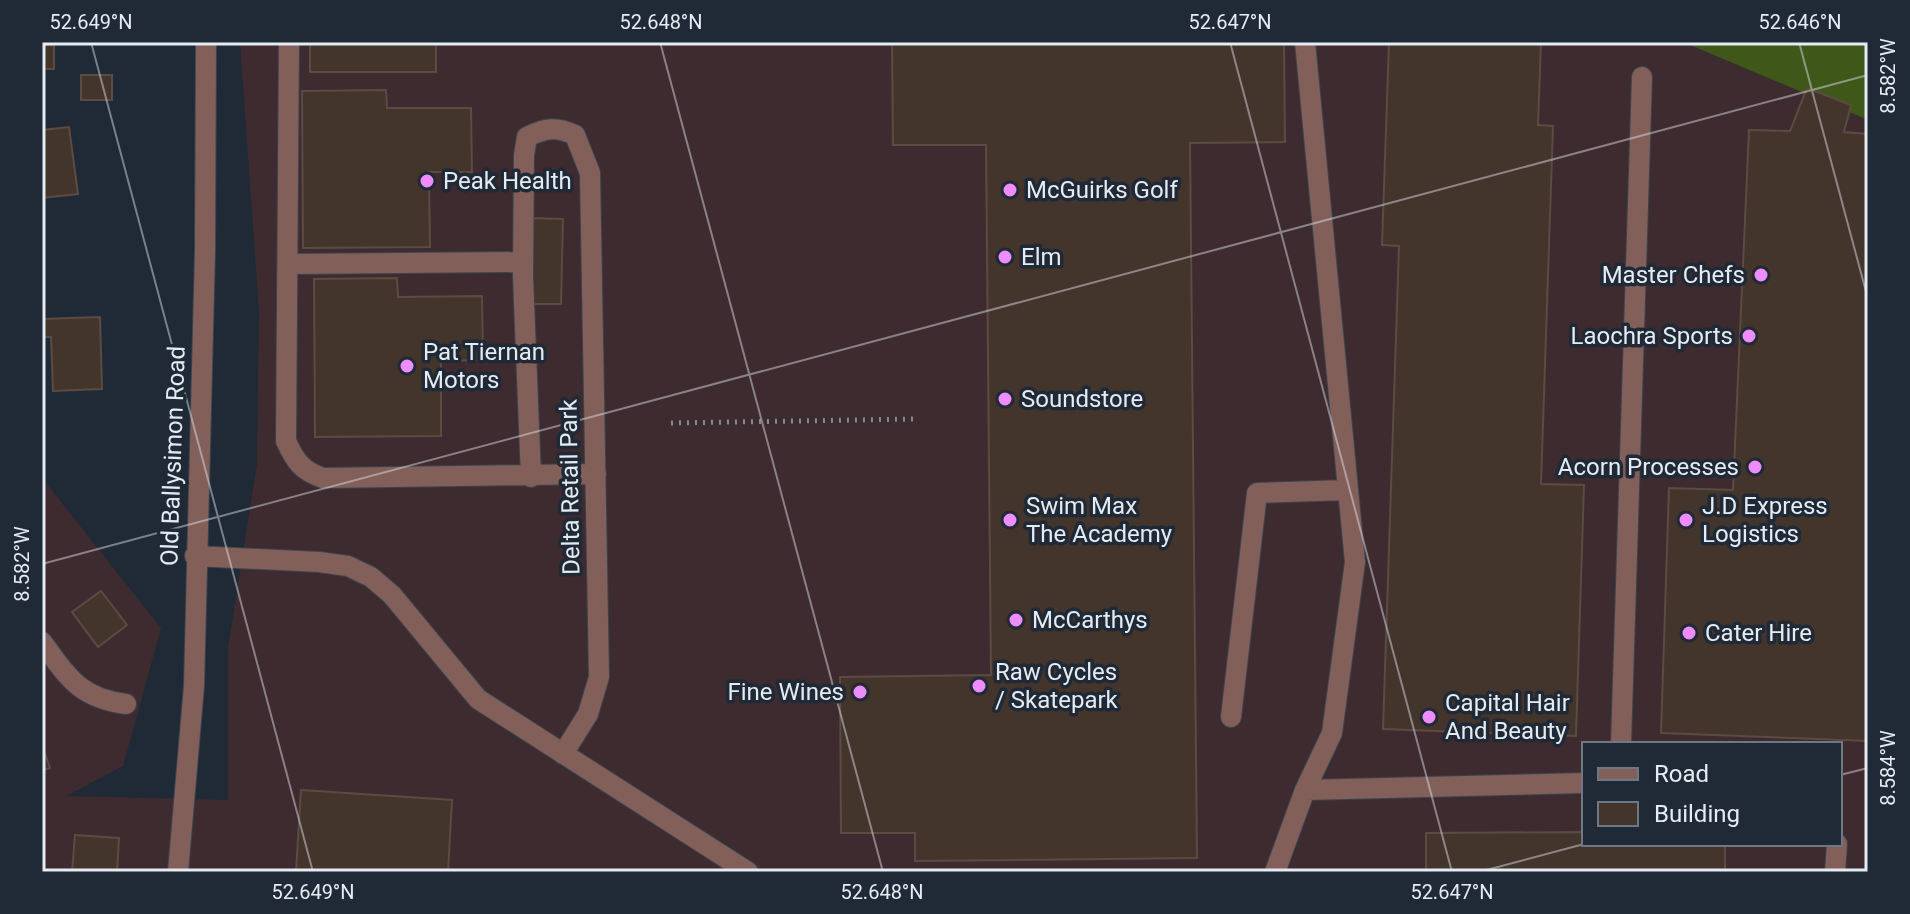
<svg xmlns="http://www.w3.org/2000/svg" width="1910" height="914" font-family="Roboto,sans-serif">
	<rect width="100%" height="100%" fill="#202a36"/>
	<path fill="#3e2b30" fill-rule="evenodd" d="M240,42H1683L1868,120V872H42V478L161,628L123,766L66,796L228,800V648L257,464L259,311ZM1584,744H1840V844H1584Z"/>
	<path fill="#3f5719" d="M1683,42H1868V120Z"/>
	<path fill="#44352c" stroke="#5b4b42" stroke-width="2" d="M310,42H436V72H310Z
		M892,42H1284L1285,142L1190,143L1197,858L915,861V833H841L840,677L991,675L986,145H893Z
		M1389,42H1541L1538,125L1553,126L1541,484L1584,485L1576,736L1383,729L1399,246L1382,245Z
		M42,45H54V69H42Z
		M81,75H112V100H81Z
		M1807,88L1851,105L1844,132L1868,134V741L1661,733L1669,488L1733,490L1749,130L1790,131Z
		M386,90L387,108H471L472,172H429L430,247L303,248L302,91Z
		M69,127L78,194L42,198V130Z
		M531,218L563,219L561,304H529Z
		M397,278L398,297L482,296L483,360L441,361V436L315,437L314,279Z
		M100,317L102,389L53,391L51,337H42V319Z
		M101,591L127,625L98,647L72,612Z
		M42,745L50,768L42,771Z
		M301,790L452,800L448,872H296Z
		M1584,832V844H1725V872H1426V833Z
		M75,835L119,838L117,872H72Z"/>
	<g fill="none" stroke-linecap="round" stroke-linejoin="round">
		<defs>
			<path id="minor" d="M289,42L286,441C295,461 302,471 323,478L596,474
				M288,264L523,262
				M531,477L523,277L524,155L527,137C545,128 557,126 575,135L590,173L599,677L588,714L563,754
				M195,556L319,562L348,566L371,577L392,595L478,699L748,872
				M42,642C68,677 79,698 126,704
				M1231,717L1257,493L1348,490
				M1621,744L1642,77
				M1305,790L1332,733L1355,562L1305,42
				M178,872L194,686L205,251L206,42
				M1275,872L1305,790L1584,783
				M1835,872L1837,844"/>
		</defs>
		<use href="#minor" stroke="#3b4550" stroke-width="22"/>
		<path stroke="#828a94" stroke-width="5" stroke-dasharray="2 6" stroke-linecap="butt" d="M671,423L917,419"/>
		<use href="#minor" stroke="#835f59" stroke-width="20"/>
	</g>
	<path fill="none" stroke="#e4ebf3" stroke-width="2" stroke-opacity="0.45" d="M91,42L313,872M660,42L883,872M1230,42L1452,872M1799,42L1868,299M42,564L1868,75M1840,775L1868,768M1479,872L1584,844"/>
	<g fill="#ed8cfa" stroke="#202a36" stroke-width="3">
		<circle cx="427" cy="181" r="8"/>
		<circle cx="1010" cy="190" r="8"/>
		<circle cx="1005" cy="257" r="8"/>
		<circle cx="1761" cy="275" r="8"/>
		<circle cx="1749" cy="336" r="8"/>
		<circle cx="407" cy="366" r="8"/>
		<circle cx="1005" cy="399" r="8"/>
		<circle cx="1755" cy="467" r="8"/>
		<circle cx="1010" cy="520" r="8"/>
		<circle cx="1686" cy="520" r="8"/>
		<circle cx="1016" cy="620" r="8"/>
		<circle cx="1689" cy="633" r="8"/>
		<circle cx="979" cy="686" r="8"/>
		<circle cx="860" cy="692" r="8"/>
		<circle cx="1429" cy="717" r="8"/>
	</g>
	<g text-anchor="middle" stroke-width="7" stroke-linejoin="round" paint-order="stroke">
		<g font-size="24" fill="#e4ebf3" stroke="#202a36" text-anchor="start">
			<text x="443" y="189">Peak Health</text>
			<text x="1026" y="198">McGuirks Golf</text>
			<text x="1021" y="265">Elm</text>
			<text x="1745" y="283" text-anchor="end">Master Chefs</text>
			<text x="1733" y="344" text-anchor="end">Laochra Sports</text>
			<text x="423" y="360">Pat Tiernan<tspan x="423" dy="28">Motors</tspan></text>
			<text x="1021" y="407">Soundstore</text>
			<text x="1739" y="475" text-anchor="end">Acorn Processes</text>
			<text x="1026" y="514">Swim Max<tspan x="1026" dy="28">The Academy</tspan></text>
			<text x="1702" y="514">J.D Express<tspan x="1702" dy="28">Logistics</tspan></text>
			<text x="1032" y="628">McCarthys</text>
			<text x="1705" y="641">Cater Hire</text>
			<text x="995" y="680">Raw Cycles<tspan x="995" dy="28">/ Skatepark</tspan></text>
			<text x="844" y="700" text-anchor="end">Fine Wines</text>
			<text x="1445" y="711">Capital Hair<tspan x="1445" dy="28">And Beauty</tspan></text>
		</g>
		<g font-size="24" fill="#e4ebf3" stroke="#202a36">
			<text transform="translate(173 456) rotate(-88)" y="8">Old Ballysimon Road</text>
			<text transform="translate(570 487) rotate(-91)" y="8">Delta Retail Park</text>
		</g>
	</g>
	<rect width="1910" height="914" fill="none" stroke="#202a36" stroke-width="88"/>
	<rect x="1582" y="742" width="260" height="104" fill="#202a36" stroke="#6e7782" stroke-width="2"/>
	<rect x="1598" y="768" width="40" height="12" fill="#835f59" stroke="#6e7782" stroke-width="2"/>
	<text x="1654" y="782" font-size="24" fill="#e4ebf3">Road</text>
	<rect x="1598" y="802" width="40" height="24" fill="#44352c" stroke="#6e7782" stroke-width="2"/>
	<text x="1654" y="822" font-size="24" fill="#e4ebf3">Building</text>
	<rect x="44" y="44" width="1822" height="826" fill="none" stroke="#e4ebf3" stroke-width="3"/>
	<g font-size="20" text-anchor="middle" fill="#e4ebf3">
		<text x="91" y="29">52.649°N</text>
		<text x="661" y="29">52.648°N</text>
		<text x="1230" y="29">52.647°N</text>
		<text x="1800" y="29">52.646°N</text>
		<text transform="translate(1888 76) rotate(-90)" y="7">8.582°W</text>
		<text transform="translate(22 564) rotate(-90)" y="7">8.582°W</text>
		<text transform="translate(1888 768) rotate(-90)" y="7">8.584°W</text>
		<text x="313" y="899">52.649°N</text>
		<text x="882" y="899">52.648°N</text>
		<text x="1452" y="899">52.647°N</text>
	</g>
</svg>
